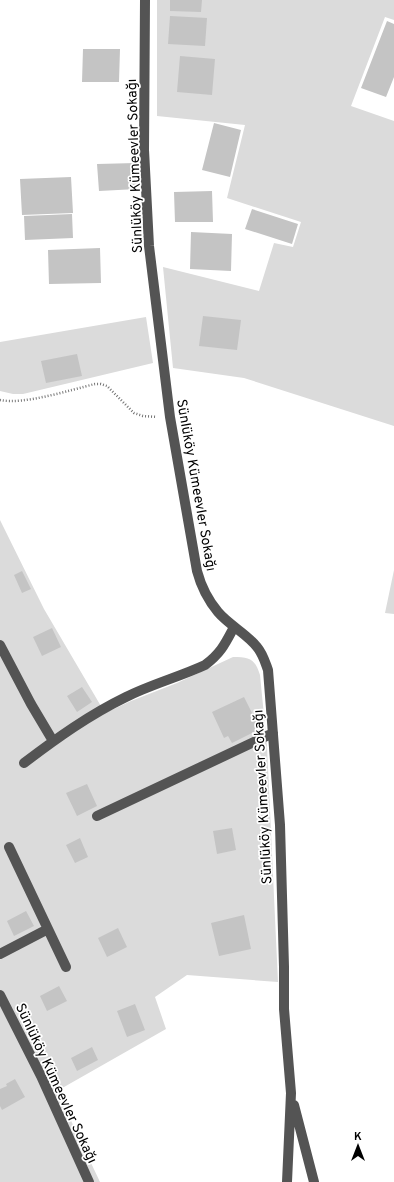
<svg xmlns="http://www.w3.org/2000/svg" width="394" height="1182" font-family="Overpass,sans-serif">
	<rect width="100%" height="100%" fill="#fff"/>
	<path fill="#dbdbdb" d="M157,0H394V20L385,17L351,106L394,121V426L244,378L173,368L163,267L259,291L274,243L293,247L301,222L227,198L245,125L157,116Z
		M146,317L153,363L23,394H13L0,391V342Z
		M0,520L44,609L105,713L131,701L177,683L233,657C250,657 255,659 260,675L267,746L278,982L187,975L155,997L166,1029L57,1091L100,1182H0Z
		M394,570V614L385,613Z"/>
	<path fill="#c4c4c4" d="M170,0H202L201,12L170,11Z
		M170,16L207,18L205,46L168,44Z
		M387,21L394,24V77L386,97L361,88Z
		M83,49H120L119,82H82Z
		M180,56L215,59L212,95L177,92Z
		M214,123L241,130L230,177L202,170Z
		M136,163L137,189L99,191L97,164Z
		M71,177L73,213L22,215L20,179Z
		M212,191L213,222H175L174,192Z
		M252,209L298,224L292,244L245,229Z
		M72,214L73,238L25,240L24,216Z
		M191,232L232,234L231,271L190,269Z
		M100,248L101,283L49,284L48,250Z
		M203,316L241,320L237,350L199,346Z
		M77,354L82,376L46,383L41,361Z
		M22,571L31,589L22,593L14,575Z
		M52,628L61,647L42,656L33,637Z
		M82,687L92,702L77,712L67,696Z
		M244,697L260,729L232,743L228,736L224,738L212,712Z
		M87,784L97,806L77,816L66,793Z
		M232,828L236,850L217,854L213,831Z
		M80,838L88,857L75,863L66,845Z
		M26,911L34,926L14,936L7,921Z
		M244,915L251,949L219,956L211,923Z
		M118,928L127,947L107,957L98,938Z
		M59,986L67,1001L47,1011L40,996Z
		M135,1004L145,1030L127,1037L117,1011Z
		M92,1047L98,1060L77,1071L71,1058Z
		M15,1079L25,1097L2,1110L0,1106V1089L7,1086L6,1084Z"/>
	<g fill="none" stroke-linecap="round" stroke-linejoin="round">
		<path stroke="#767676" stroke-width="2.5" stroke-dasharray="1 2" stroke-linecap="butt" d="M0,400C24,405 70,390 95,384H101L107,386L134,413L143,416L157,417"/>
		<path stroke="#545454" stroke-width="10" d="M145,0L144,150L149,246L170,417L197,571C201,586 208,600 218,612C229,625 247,634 257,647C263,654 265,662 268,670L280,825L284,967V1009L291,1093L287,1182
			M0,645L31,704L53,741
			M24,763C57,738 89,715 126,697C152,684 179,677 205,665C221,653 225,644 234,627
			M97,816L273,733
			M9,847L66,967
			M0,954L48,929
			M0,995L41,1076L89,1182
			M294,1105L314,1182"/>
	</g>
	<g text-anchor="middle" stroke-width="3.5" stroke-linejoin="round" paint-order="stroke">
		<g font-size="14" fill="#000" stroke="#fff">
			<text transform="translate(134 166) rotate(-92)" y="5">Sünlüköy Kümeevler Sokağı</text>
			<text transform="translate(197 485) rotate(80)" y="5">Sünlüköy Kümeevler Sokağı</text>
			<text transform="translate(262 797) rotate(-93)" y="5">Sünlüköy Kümeevler Sokağı</text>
			<text transform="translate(57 1083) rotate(65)" y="5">Sünlüköy Kümeevler Sokağı</text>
		</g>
	</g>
	<g transform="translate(358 1146)" stroke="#ffffff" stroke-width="3" paint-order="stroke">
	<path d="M0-3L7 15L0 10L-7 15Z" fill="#000000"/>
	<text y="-6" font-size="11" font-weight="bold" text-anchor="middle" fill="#000000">K</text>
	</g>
</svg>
